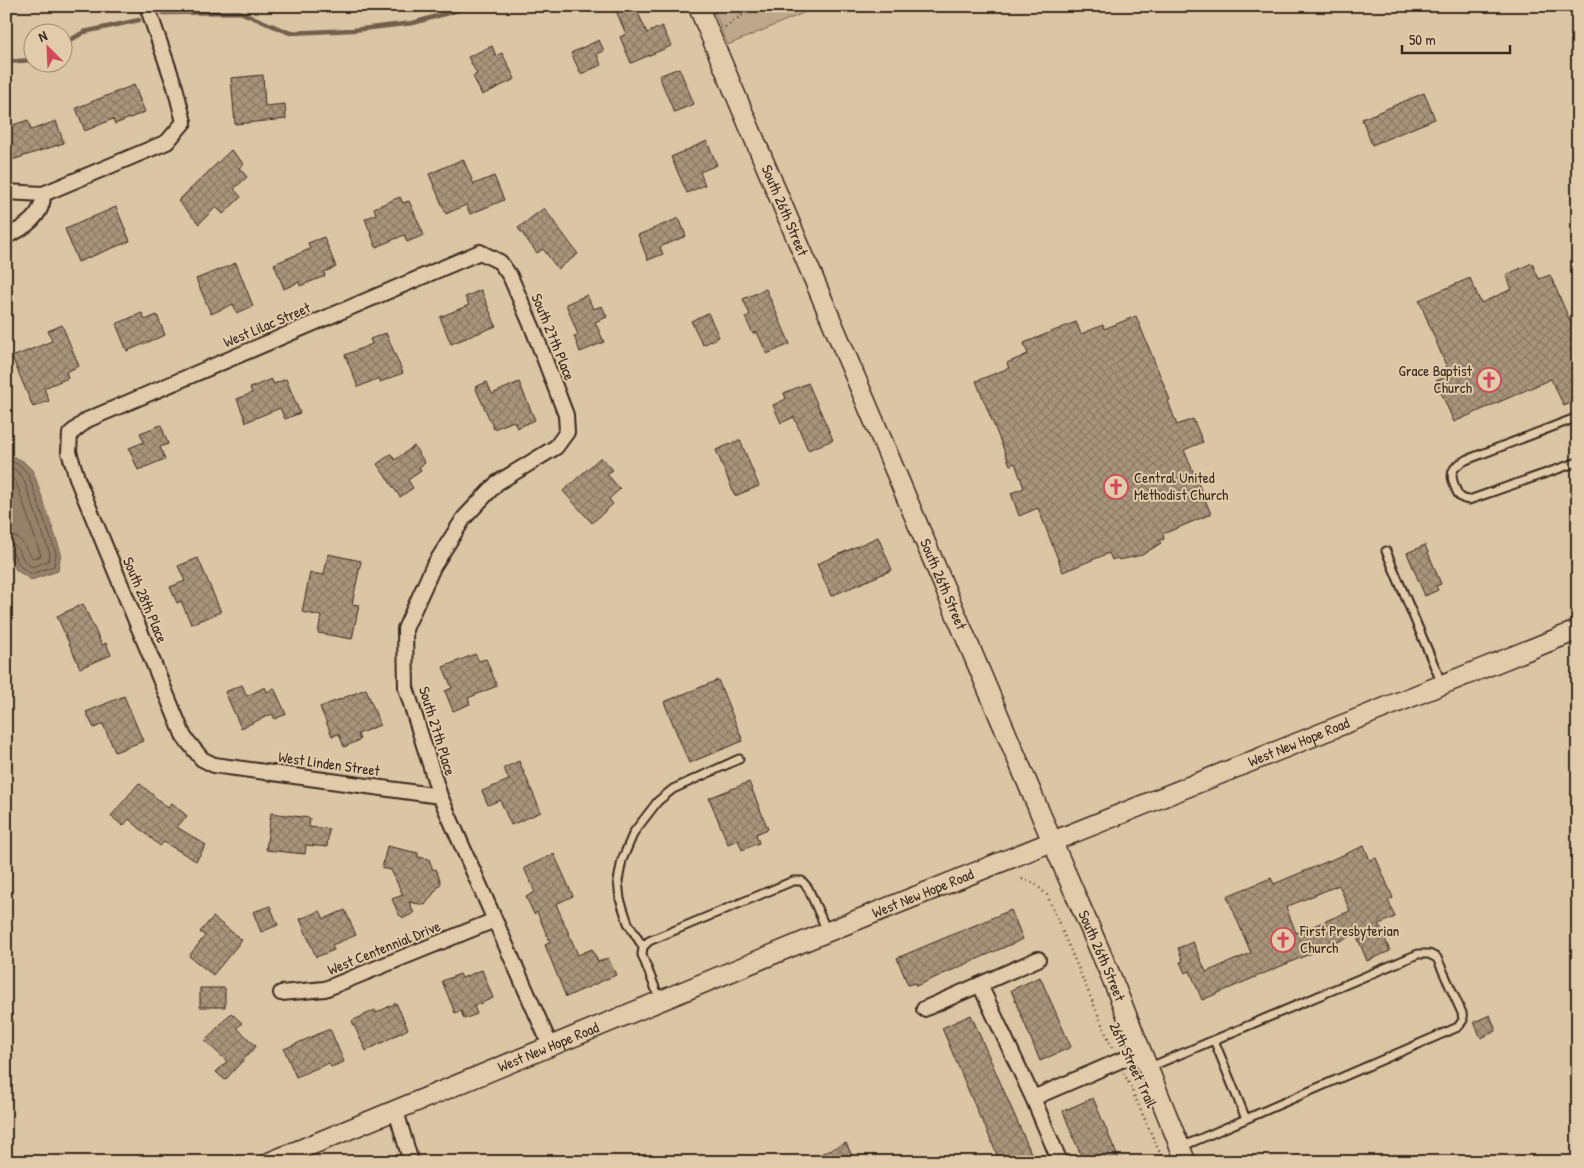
<svg xmlns="http://www.w3.org/2000/svg" width="1584" height="1168" font-family="'Patrick Hand',sans-serif">
	<defs>
		<pattern id="building-cross-hatch" width="8" height="8" patternUnits="userSpaceOnUse" patternTransform="scale(1.25)"><rect width="8" height="8" fill="#a9957b"/><path d="M0 0l8 8M0 8l8-8" fill="none" stroke="#8b7a64"/></pattern>
	</defs>
	<rect width="100%" height="100%" fill="#dac5a4"/>
	<filter id="ink" filterUnits="userSpaceOnUse"><feTurbulence type="fractalNoise" baseFrequency=".02" numOctaves="2"/><feDisplacementMap in="SourceGraphic" scale="10" xChannelSelector="R" yChannelSelector="G"/><feConvolveMatrix kernelMatrix="1 2 1 2 8 2 1 2 1" color-interpolation-filters="sRGB"/></filter>
	<g filter="url(#ink)">
		<path fill="#bda88c" stroke="#7c6955" d="M712,6H820L728,45Z"/>
		<path fill="#95816a" stroke="#715e4c" d="M6,453L23,461L33,471L61,553L58,571L31,580L16,570L6,549Z"/>
		<g fill="none" stroke-linecap="round" stroke-linejoin="round">
			<path stroke="#5f4d3c" stroke-width="1" d="M6,459L20,465L28,474L56,553L54,566L31,574L20,566L12,551L6,548
				M6,466L16,470L23,478L50,554L48,561L32,567L25,562L16,546L6,542
				M6,474L16,482L41,556L33,558C23,548 24,535 6,535"/>
			<path stroke="#715e4c" stroke-width="4.5" d="M163,13L240,12L290,33L353,30L413,23L472,6
				M62,45L84,32L139,20
				M6,62L32,60"/>
		</g>
		<path fill="url(#building-cross-hatch)" stroke="#3b2a1e" fill-rule="evenodd" d="M614,6H635L647,33L662,26L671,46L631,63L620,37L626,34Z
			M599,40L604,51L597,54L601,65L581,74L571,53Z
			M492,46L496,56L502,53L515,79L482,95L473,76L477,74L468,57Z
			M679,68L694,104L674,112L659,76Z
			M263,75L265,106L285,104L286,119L235,124L231,78Z
			M134,85L145,112L115,124L113,119L85,131L76,108Z
			M1424,93L1435,119L1372,145L1362,119Z
			M28,120L31,130L56,121L64,143L9,161L6,153V145L12,143L7,127Z
			M707,141L717,165L700,172L705,185L687,193L671,157Z
			M231,150L244,164L239,168L247,177L234,189L241,197L223,214L216,207L199,224L178,201Z
			M463,159L474,184L494,176L504,200L470,214L466,205L446,214L429,174Z
			M400,197L403,203L409,201L424,235L407,242L404,235L376,247L365,219L376,214L374,208Z
			M116,207L130,241L78,262L65,229Z
			M544,208L578,254L558,269L543,249L537,253L518,228Z
			M679,218L686,236L660,247L663,254L648,260L638,235Z
			M324,237L336,267L324,272L325,276L300,286L299,282L284,289L274,264L310,249L308,243Z
			M236,263L253,306L237,313L233,304L211,314L196,279Z
			M1532,263L1539,279L1550,275L1578,339V364L1572,367L1575,373L1572,374L1578,387V400L1564,406L1551,379L1454,422L1436,381L1450,375L1419,300L1470,278L1481,303L1512,289L1506,275Z
			M766,289L790,344L767,354L757,332L753,334L745,317L750,315L743,299Z
			M481,290L496,326L451,344L440,317L469,305L465,297Z
			M587,295L593,309L602,306L607,317L595,322L604,342L580,352L574,336L578,335L566,304Z
			M142,313L145,320L157,315L165,335L127,351L116,324Z
			M708,313L719,337L703,345L691,321Z
			M1136,316L1170,400L1168,401L1177,425L1193,419L1203,442L1184,450L1211,514L1163,534L1164,539L1159,541L1161,543L1142,555L1119,560L1117,558L1112,560L1109,553L1063,572L1038,508L1019,516L1011,493L1024,488L1015,463L1010,465L976,381L1009,368L1007,363L1028,354L1024,343L1076,322L1081,334L1103,325L1104,329Z
			M62,325L79,366L66,372L68,378L44,388L49,401L33,407L12,357L52,341L48,331Z
			M386,333L403,373L380,382L379,378L358,387L345,355L372,344L370,339Z
			M271,379L274,384L286,379L300,413L285,419L280,408L246,422L237,399L252,393L250,388Z
			M487,382L492,394L519,382L535,420L517,428L514,421L494,429L475,387Z
			M808,383L833,440L808,450L794,417L781,423L773,405L786,399L784,393Z
			M161,425L168,444L160,447L165,459L138,470L129,448L144,442L140,433Z
			M740,440L759,486L735,496L716,450Z
			M414,446L425,463L419,467L421,471L408,480L413,488L400,497L377,464L391,454L395,460Z
			M601,457L613,470L607,474L620,489L609,499L613,504L592,523L563,491Z
			M878,537L892,570L831,596L817,564Z
			M1425,545L1441,584L1436,586L1438,590L1425,596L1407,553Z
			M328,554L361,561L352,604L359,605L352,639L318,633L321,616L302,612L310,573L324,575Z
			M198,558L221,612L191,624L181,601L177,603L170,587L185,581L178,566Z
			M83,604L102,645L106,643L111,655L80,668L57,616Z
			M475,654L479,661L486,659L497,686L468,698L470,704L453,711L445,691L452,688L443,667Z
			M718,680L743,741L689,763L664,702Z
			M242,685L247,696L265,687L267,692L274,688L286,714L275,719L272,714L241,728L225,692Z
			M366,689L380,725L358,734L360,740L344,747L339,734L332,736L320,707Z
			M124,696L143,741L115,752L103,724L94,728L86,712Z
			M519,761L541,812L511,825L500,800L488,805L482,791L509,780L504,768Z
			M749,782L768,829L756,834L759,843L742,850L738,840L728,844L709,798Z
			M139,783L168,808L172,803L187,816L177,827L206,845L196,861L164,842L160,846L129,819L123,826L111,816Z
			M271,813L310,818L309,827L329,829L327,847L306,845L305,854L266,850Z
			M387,846L418,853V857L429,859L433,870L436,869L441,883L425,905L409,902L414,913L404,918L399,915L392,899L403,895L391,870L382,868Z
			M1364,846L1370,860L1376,858L1393,898L1388,900L1395,917L1379,924L1390,951L1367,961L1356,934L1202,1000L1190,971L1185,973L1180,962L1183,961L1178,948L1193,942L1206,972L1251,953L1227,896L1271,878L1274,884ZM1339,885L1350,911L1296,933L1286,907Z
			M554,854L573,896L556,904L578,955L592,949L598,962L608,958L616,975L566,997L545,945L550,942L537,912L534,914L526,897L535,892L524,868Z
			M270,906L278,925L261,932L253,912Z
			M345,910L356,935L332,945L334,950L316,957L300,919L320,911L324,919Z
			M1011,910L1023,939L916,986L915,983L908,985L897,958Z
			M213,917L242,940L213,975L189,956L205,936L200,932Z
			M482,970L493,998L474,1006L477,1014L464,1019L461,1011L455,1013L442,981L460,974L462,978Z
			M1040,977L1071,1047L1040,1061L1011,990Z
			M200,988H225V1007H200Z
			M396,1003L408,1029L366,1051L352,1021L375,1010L376,1013Z
			M231,1013L242,1023L237,1028L256,1046L225,1080L216,1072L227,1061L205,1041Z
			M971,1015L1013,1112L1035,1162H1000L982,1119L981,1120L942,1028Z
			M1490,1015L1496,1031L1481,1038L1474,1022Z
			M330,1029L344,1062L331,1067L329,1063L296,1077L284,1049Z
			M1093,1098L1120,1162H1084L1074,1139L1063,1111Z
			M846,1143L855,1162H802Z"/>
		<g fill="none" stroke-linecap="round" stroke-linejoin="round">
			<defs>
				<path id="lane" d="M701,13L715,6
					M1578,417L1466,460C1452,467 1449,473 1455,487C1458,496 1461,499 1469,500L1578,462
					M1386,551L1442,684
					M643,947L628,923L620,899L618,881L622,860L634,832L658,801L673,789L739,759
					M660,1000L642,955L643,947L649,941L793,881H802L808,888L827,931
					M1214,1040L1246,1119
					M1150,1067L1418,954H1429L1437,958L1462,1013L1463,1020L1458,1027L1181,1147"/>
				<path id="street" d="M6,192L43,194L167,142L184,122L175,87L147,6
					M6,236C24,229 44,215 43,194
					M440,796L214,765L202,759L184,737L78,481L69,452L70,434L87,420L480,252L500,262L510,276L533,329L566,415L567,432L556,447L497,483L464,518L433,567L405,629L406,688L440,796L551,1047
					M980,985L1033,1098L1060,1162
					M281,993L325,989L495,920
					M924,1009L1038,959
					M1033,1098L1119,1061L1142,1053
					M396,1111L411,1162"/>
				<g id="secondary">
					<path id="s1" d="M698,6L1052,841L1110,974L1186,1162"/>
					<path id="s2" d="M270,1162L827,932L1578,630"/>
				</g>
			</defs>
			<use href="#lane" stroke="#3b2a1e" stroke-width="11"/>
			<use href="#street" stroke="#3b2a1e" stroke-width="18"/>
			<use href="#secondary" stroke="#3b2a1e" stroke-width="22"/>
			<path stroke="#3b2a1e" stroke-width="2.5" stroke-dasharray="1 4" stroke-linecap="butt" d="M725,27C736,20 745,12 757,6
				M1022,879L1034,883L1047,895L1113,1050
				M1124,1073L1164,1162"/>
			<use href="#lane" stroke="#e1cbaa" stroke-width="7"/>
			<use href="#street" stroke="#e1cbaa" stroke-width="14"/>
			<use href="#secondary" stroke="#e1cbaa" stroke-width="19"/>
		</g>
	</g>
	<defs>
		<symbol id="church-ring" viewBox="-11 -11 22 22"><circle r="9.5" fill="#e1cbaa" stroke="#d1495b" stroke-width="1.5"/><path d="M-1.2-6h2.4v3.5h3.3v2.4h-3.3V6h-2.4V-.1h-3.3v-2.4h3.3Z" fill="#d1495b"/></symbol>
	</defs>
	<g fill-rule="evenodd">
		<use href="#church-ring" x="1475" y="366" width="28" height="28"/>
		<use href="#church-ring" x="1102" y="473" width="28" height="28"/>
		<use href="#church-ring" x="1269" y="926" width="28" height="28"/>
	</g>
	<g text-anchor="middle" stroke-width="4" stroke-linejoin="round" paint-order="stroke">
		<g font-size="15" fill="#3b2a1e" stroke="#e1cbaa">
			<text dy="5" stroke="none"><textPath href="#s1" startOffset="222">South 26th Street</textPath></text>
			<text transform="translate(267 325) rotate(-23)" y="5">West Lilac Street</text>
			<text transform="translate(553 337) rotate(68)" y="5">South 27th Place</text>
			<text dy="5" stroke="none"><textPath href="#s1" startOffset="628">South 26th Street</textPath></text>
			<text transform="translate(145 600) rotate(67)" y="5">South 28th Place</text>
			<text transform="translate(437 731) rotate(73)" y="5">South 27th Place</text>
			<text dy="5" stroke="none"><textPath href="#s2" startOffset="1111">West New Hope Road</textPath></text>
			<text transform="translate(329 764) rotate(8)" y="5">West Linden Street</text>
			<text dy="5" stroke="none"><textPath href="#s2" startOffset="706">West New Hope Road</textPath></text>
			<text transform="translate(384 948) rotate(-22)" y="5">West Centennial Drive</text>
			<text dy="5" stroke="none"><textPath href="#s1" startOffset="1032">South 26th Street</textPath></text>
			<text dy="5" stroke="none"><textPath href="#s2" startOffset="301">West New Hope Road</textPath></text>
			<text transform="translate(1133 1065) rotate(65)" y="5">26th Street Trail</text>
		</g>
		<g font-size="15" fill="#3b2a1e" stroke="#e1cbaa" text-anchor="start">
			<text x="1472" y="376" text-anchor="end">Grace Baptist<tspan x="1472" dy="17">Church</tspan></text>
			<text x="1134" y="483">Central United<tspan x="1134" dy="17">Methodist Church</tspan></text>
			<text x="1300" y="936">First Presbyterian<tspan x="1300" dy="17">Church</tspan></text>
		</g>
	</g>
	<rect width="1584" height="1168" fill="none" stroke="#e1cbaa" stroke-width="25"/>
	<rect x="12" y="12" width="1559" height="1143" fill="none" stroke="#3b2a1e" stroke-width="2" filter="url(#ink)"/>
	<g transform="translate(48 48) rotate(336)"><circle r="24" fill="#e1cbaa" stroke="#9f8b72"/>
	<path d="M0-4L9 19L0 12L-9 19Z" fill="#d1495b"/>
	<text y="-8" font-size="14" font-weight="bold" text-anchor="middle" fill="#3b2a1e">N</text>
	</g>
	<path d="M1402 45v8h108v-8" fill="none" stroke="#3b2a1e" stroke-width="2.5"/>
	<text x="1409" y="45" font-size="15" fill="#3b2a1e" stroke="#e1cbaa" stroke-width="4" paint-order="stroke">50 m</text>
</svg>
